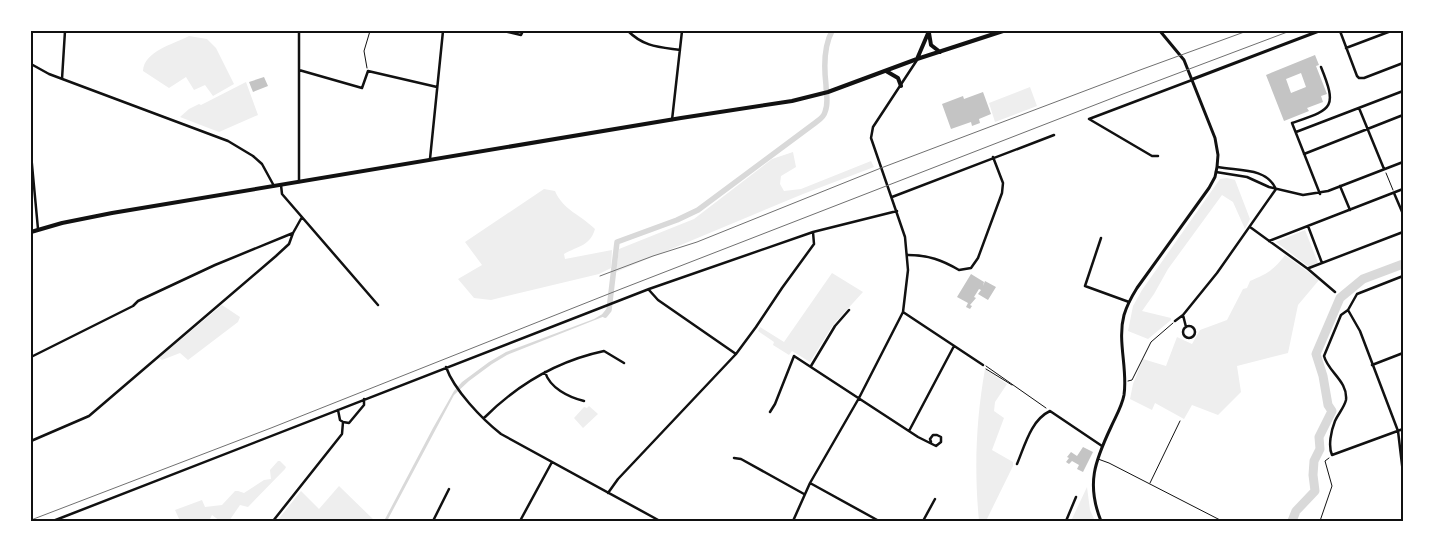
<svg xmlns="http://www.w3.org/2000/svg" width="1434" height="552" font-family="'Source Sans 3',sans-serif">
	<rect width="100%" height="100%" fill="#fff"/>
	<path fill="#eee" d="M189,36L207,39L216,48L234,84L213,96L205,85L194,90L186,77L169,88L143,71C144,51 174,44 189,36Z
		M246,82L258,115L219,132L180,117L189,109L199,104L201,105Z
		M1030,87L1037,106L995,122L989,103Z
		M793,152L796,167L781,176L780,184L784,191L801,189L871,161L874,167L803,194L616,272L619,249L694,219L772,159Z
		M1227,178L1235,180L1250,219L1245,229L1233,202L1222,195L1168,269L1154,294L1142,311L1171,318V320L1148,339L1128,331L1133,306L1142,290L1220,179Z
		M544,189L555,191C563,210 581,215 595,229C590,246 578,246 564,254L565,259L612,250L611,268L599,274L499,298L491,300L474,298L458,279L482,265L465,242Z
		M1305,230L1318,263L1309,267L1276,242Z
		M1285,255L1319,280L1298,305L1288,353L1237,366L1241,392L1218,415L1192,405L1184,419L1155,403L1152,410L1130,399L1133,384L1143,359L1166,366L1177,337L1192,344L1200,330L1227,320L1243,289L1247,288L1250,281C1267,274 1274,270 1285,255Z
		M832,273L863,292L833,325L810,362L792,351L789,355L773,345L774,342L758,331L760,327L784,342Z
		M222,305L240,317L238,322L188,360L180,353L162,360L159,358Z
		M985,369L1007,384L995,402L994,411L1004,418L992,450L1013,462V466L986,521H979C974,469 976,420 985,369Z
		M589,406L598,414L583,428L574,418L584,407L587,408Z
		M278,461H280L286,467L285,469L248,507L240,505L229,521H220L212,515L209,521H180L175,510L202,500L205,507L222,505L235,491H238L244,493L264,480L271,479L270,470Z
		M339,486L375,521H277L301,491L319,509Z
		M1087,487L1090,510L1095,521H1071Z"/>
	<path fill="#d9d9d9" d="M611,309L605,316L507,355L492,364L469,381L454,395L387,521H384L433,428L454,391L462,382L489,362L506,352L594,319Z"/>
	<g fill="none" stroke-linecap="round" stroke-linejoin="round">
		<path stroke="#d9d9d9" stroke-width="5.5" d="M605,315L609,310L617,242L677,220L698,210L815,123C819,120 824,117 825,112C829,103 826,94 826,85C824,68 824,46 832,31"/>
		<path stroke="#d9d9d9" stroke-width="9" d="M1292,521L1296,511L1315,491L1313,475L1314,461L1320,449L1319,437L1332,411L1328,405L1323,376L1316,354L1340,298L1363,279L1403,264"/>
	</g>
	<path fill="#c4c4c4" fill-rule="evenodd" d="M1315,55L1319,65L1316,66L1327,94L1321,96L1323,102L1307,108L1309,111L1284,121L1266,75ZM1301,73L1306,87L1291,93L1286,79Z
		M264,77L268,86L253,92L249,82Z
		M983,92L991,114L979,119L980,123L972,126L971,122L951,129L942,104L963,96L964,99Z
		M971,274L984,282L983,286L985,281L996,287L988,300L978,294L981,290L979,289L974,297L976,298L970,305L972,306L970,309L966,307L968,303L957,297Z
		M1083,447L1093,452L1083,472L1077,469L1079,465L1072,461L1069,464L1066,462L1069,458L1067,457L1071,452L1077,456Z"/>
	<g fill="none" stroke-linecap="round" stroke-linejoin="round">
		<path stroke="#111" stroke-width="1" d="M367,68L364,51L370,31
			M1386,173L1393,190
			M986,366L1046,408
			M986,369L1012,385
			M1128,381L1132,380L1151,342L1173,323
			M1320,521L1332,486L1325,461L1329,458"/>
		<path stroke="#111" stroke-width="1" d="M1098,459L1109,463L1222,521
			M1150,483L1180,421"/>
		<path stroke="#111" stroke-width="2.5" d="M504,31L521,35L523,31
			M628,31C644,47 659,47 680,50
			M1340,31L1357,76L1359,78H1364L1403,63
			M1346,48L1391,31
			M31,64L49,74L228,141L253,156L262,164L274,186
			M299,70L362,88L368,71L437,87
			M62,79L65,31
			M1359,108L1384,169
			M672,120L682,31
			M1296,132L1403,91
			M31,154L38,229
			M1304,154L1403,115
			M1158,156H1152L1089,119L1192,80
			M430,159L443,31
			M1218,167C1238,171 1266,167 1276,189
			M1216,172L1247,177L1269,187L1303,195L1328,191L1403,162
			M299,182V31
			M281,185L282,194L378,305
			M1340,186L1350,210
			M1394,193L1403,214
			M1320,194L1292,123C1332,109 1338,109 1321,67
			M892,197L1054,135
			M1308,226L1322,263
			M1250,227L1308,269L1335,292
			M1101,238L1085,286L1129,302
			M1269,241L1403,189
			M908,255C928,255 942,260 959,270L971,268L978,258L1002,193L1003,183L993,157
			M1309,268L1403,232
			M1403,276L1357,294L1348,310L1341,315L1324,356C1328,372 1348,381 1346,400C1344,408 1338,414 1335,421C1331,431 1328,446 1332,455L1403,429
			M649,290L658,300L736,354
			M1348,310L1360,331L1398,431L1403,473
			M903,312L983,365
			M1183,315L1186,327
			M1175,321L1183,315L1217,273L1276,189
			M1183 332a6 6 0 1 1 12 0a6 6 0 1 1-12 0Z
			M31,357L133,306L138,301L215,265L293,233L302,217
			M1372,365L1403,353
			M811,366L835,326L849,310
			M446,367C454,390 482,419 501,434L660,521
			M545,372C550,388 568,397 584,401
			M770,412L775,404L794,356L918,437L936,446L941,442V437L937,435H933L930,439L931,442
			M484,418C518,384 557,361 604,351L624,363
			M343,422L349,423L364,405V399
			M909,431L954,346
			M31,441L89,416L276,256L289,244L293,233
			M734,458L741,459L804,494
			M1017,464C1025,445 1031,420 1050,411L1102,446
			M810,483L879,521
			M608,493L618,479L736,354L756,327L782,288L814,244L813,232
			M53,521L649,289L813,232L897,211
			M273,521L342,434L343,422L340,420L338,410
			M433,521L449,489
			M520,521L552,462
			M793,521L810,483L859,398L903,312L908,270L905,237L871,138L873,127L917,60
			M923,521L935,499
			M1066,521L1076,497"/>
		<path stroke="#111" stroke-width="3" d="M1193,79L1319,31
			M1101,521C1086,484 1095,461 1111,427C1116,416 1122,406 1124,395C1128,369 1117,341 1124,315C1127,305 1132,296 1137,288L1209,188L1215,177L1217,167L1218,155L1215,138L1184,60L1160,31"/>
		<path stroke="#111" stroke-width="4" d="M929,33L931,45L940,52
			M917,59L929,31
			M886,71L898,78L901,86
			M31,232L62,223L112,213L681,118L792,101L828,92L917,59L1003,31"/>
		<path stroke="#707070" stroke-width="1" d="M600,276L653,256L697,242L881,168L1140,70L1247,31
			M31,520L271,428L621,289L1123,94L1290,31"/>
	</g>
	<rect width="1434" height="552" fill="none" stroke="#ffffff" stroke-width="65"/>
	<rect x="32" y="32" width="1370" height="488" fill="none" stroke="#111" stroke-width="2"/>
</svg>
